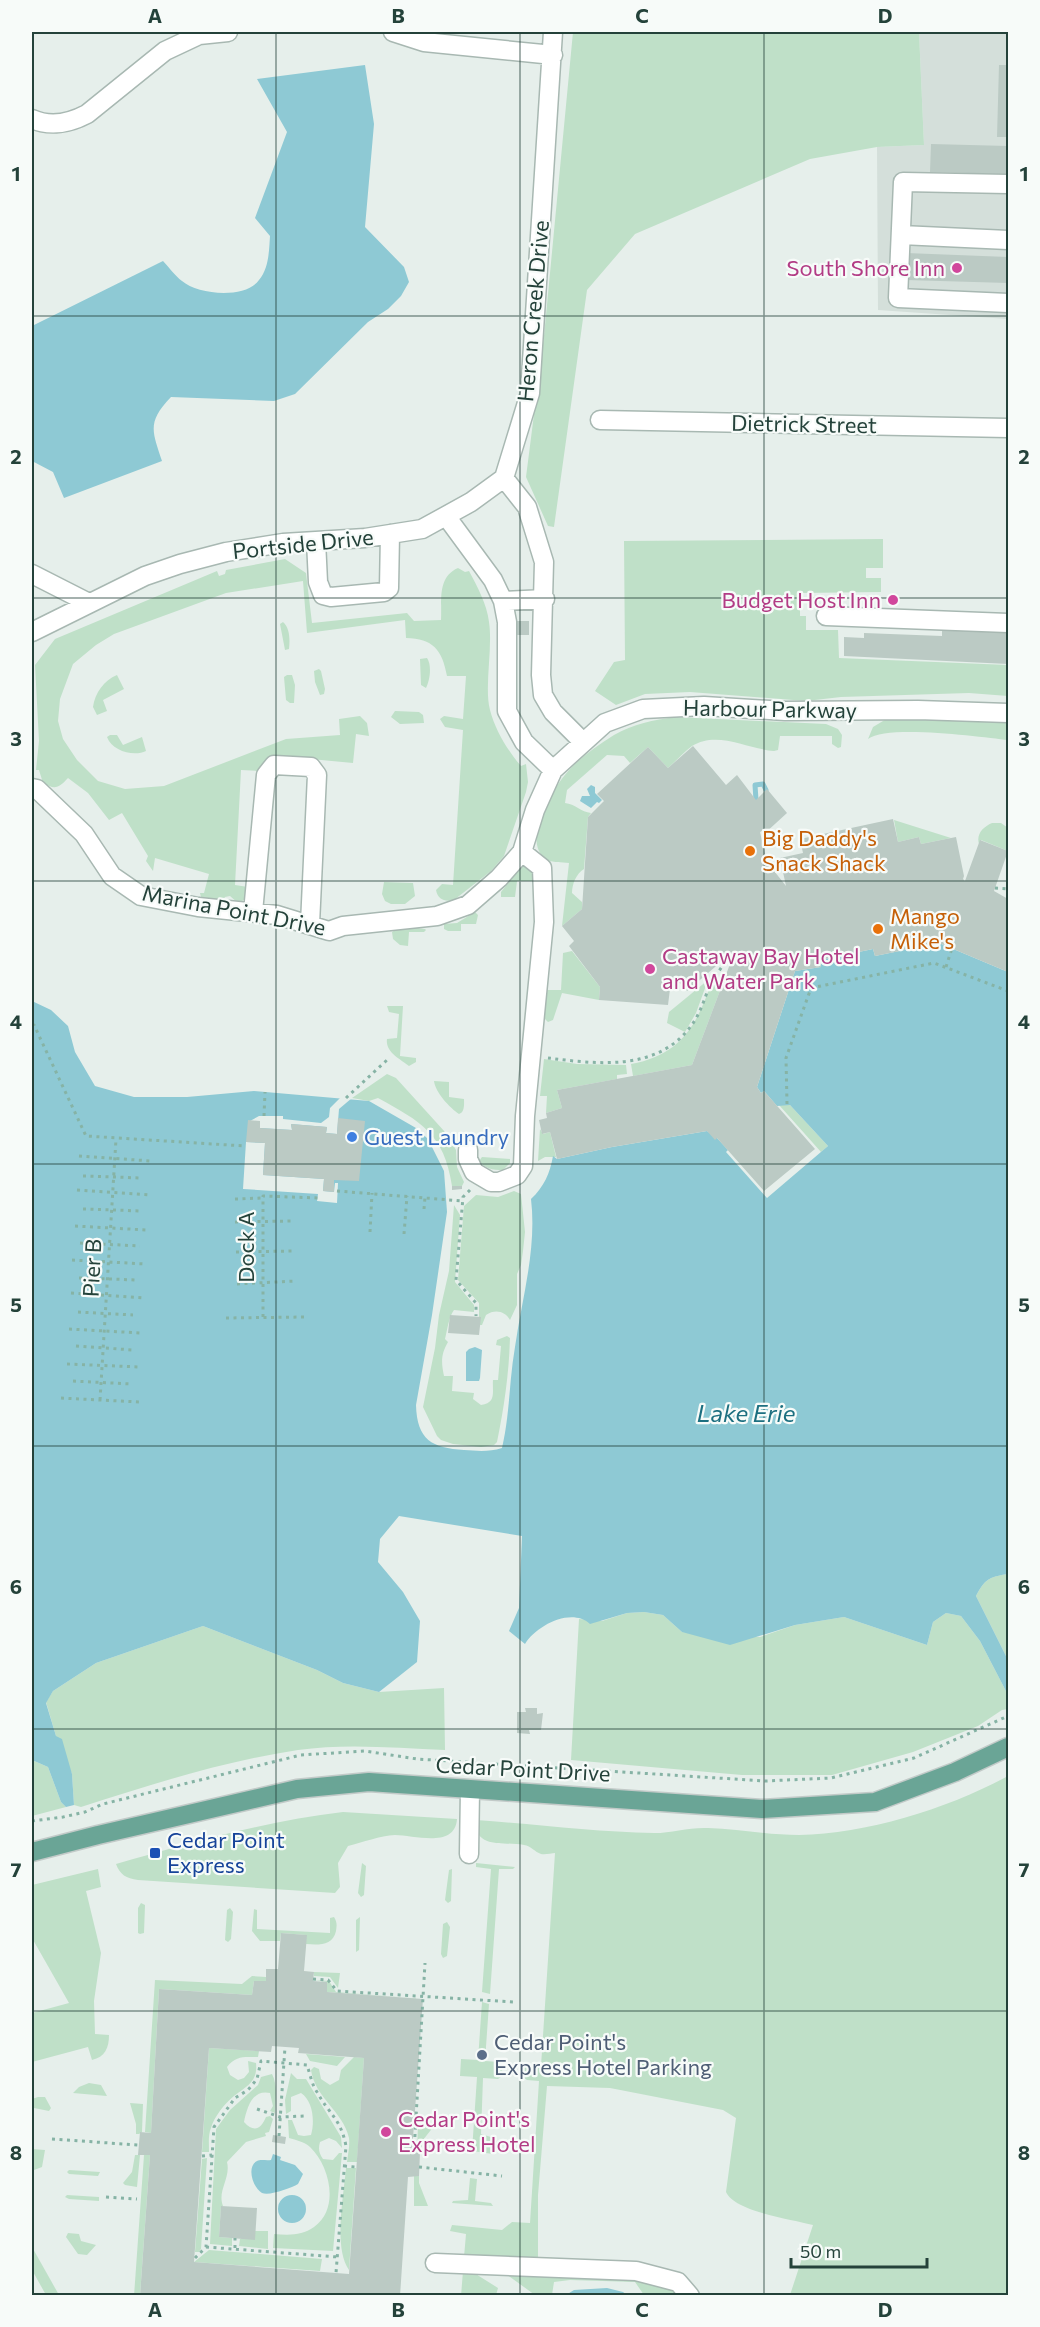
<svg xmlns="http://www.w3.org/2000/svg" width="1040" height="2327" font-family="Commissioner,sans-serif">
	<rect width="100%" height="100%" fill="#e6efeb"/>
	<path fill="#d4dfda" d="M919,32H1008V319L878,310L877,147L924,145Z"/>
	<path fill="#bfe0c8" d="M573,32H919L924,145L877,147L810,159L635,234L587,290L554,527L548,526L526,477L544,336Z
		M883,539V568H866V578H881V592L800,593V616H806V630H838L839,658L1008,665V696L969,693L841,697L806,701L690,692L645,694L616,705L595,691L614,662L625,660L624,541Z
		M285,559L306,573L312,623L407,613L414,621L441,620C442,601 437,577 458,568L465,572L469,571C477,586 487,604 489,622C493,648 484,687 490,710C495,730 508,751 521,766L526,764L528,782L526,792L504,856L491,871L454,900C445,902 438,900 436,890L442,884L453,885L463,730L445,727L440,719L444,716L463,719L466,676H447C442,649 433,639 406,638L405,620L307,633L303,581L226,593L114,634L96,645L73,664L60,699L58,721L63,739L77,760L98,781L125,789L164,786L286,739L340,735L339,719L360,716L367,723L369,736L356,734L353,763L300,758L260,771L241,770L235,885L248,887L249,895L239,904L230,896L225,897L223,900L209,903L201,897L200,893H204L209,874L155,858L153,871L146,861L148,856L122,813L109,820L88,793L68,778C59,788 55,790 43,783L39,770H36L39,741L35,665L55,639L217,571L219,576L225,574L226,570Z
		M283,622C290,628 290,640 289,649L285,650L280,624Z
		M427,658C432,665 430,680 426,688L421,685L420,659Z
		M319,669L321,671L325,689L324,694L320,695L315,682L314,671Z
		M117,675L124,689L103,700L107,711L97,715L93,707C95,693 104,680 117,675Z
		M287,675H292L295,685L294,703H290L286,700L284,677Z
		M395,711L419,712L423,715L424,723L400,724L391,717Z
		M675,717L826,724L838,729L842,735L841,747L838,748L832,744V736H780L778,750L774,751C748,749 717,730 692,746C684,752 676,761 668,768L648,747L630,763L624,756L607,755L567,790L565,803C575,804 581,812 591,813L588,817L584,869C576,874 572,884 572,893L582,902V909L562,926L569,863C562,862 552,863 546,859C519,840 556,782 573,766C585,754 600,744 614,735C633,724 654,720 675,717Z
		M888,718L1008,720V740C982,737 887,724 868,739L873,727Z
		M110,735H117L123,745L142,737L146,751C134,757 112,751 107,737Z
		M894,820L951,838L921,844L919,837L898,842Z
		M992,823H1001L1008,828V851L981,840L979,844C976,834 983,827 992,823Z
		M526,866L531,868L534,881H517L515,897H501V892L520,868Z
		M384,882L413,883L415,896L405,904H391L385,901L382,894Z
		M475,912L478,915L476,924H461V931H448L444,929V924L457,923Z
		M402,926L425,929L426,930L424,932H409L408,946L400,945L393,939L392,932Z
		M572,951L600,987L599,1000L562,993L553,1020L548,1022L542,1016L545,990H561L563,953Z
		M719,978L724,980L692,1065L633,1076L631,1064C681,1055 697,1025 712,981Z
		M708,980L696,1013L685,1032L667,1023L669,1012Z
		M387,1006H403L400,1056L416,1058V1062L409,1066C400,1059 385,1052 387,1039L397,1038L399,1014L389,1012Z
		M544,1059L577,1064L626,1065L627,1074L617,1075V1079L557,1090L562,1108L546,1113L547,1096H540Z
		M387,1074L396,1078L445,1132L456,1150L457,1167L464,1182L462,1186H452C444,1133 421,1122 378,1098L369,1101L352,1098Z
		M434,1081L449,1082V1097L464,1099C464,1104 465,1112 459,1114C450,1108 435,1092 434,1081Z
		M779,1105H790L828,1146L821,1152Z
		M540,1129L543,1134L550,1132L556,1157H545L538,1161Z
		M482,1157L510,1159V1163L503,1170C492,1170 486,1169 479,1161Z
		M514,1191L521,1194L525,1232L523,1251L521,1265L517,1274V1305L510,1320C505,1311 495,1309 486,1315L482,1325H479V1303L458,1280L464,1206L476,1195L498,1197Z
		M454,1205L460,1215L455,1282L474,1305V1312L454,1310C449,1316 447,1331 445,1339L448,1342C441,1354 441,1362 444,1376H453L452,1391L474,1393L473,1399L481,1405C497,1403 492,1391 493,1380H498L501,1346L496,1345L497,1340L507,1336L510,1338C509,1374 504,1408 497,1442L494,1445L481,1447L453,1444L441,1440L437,1436L423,1407L435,1348L439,1315L449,1271Z
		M1008,1574V1660L976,1596C985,1579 989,1577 1008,1574Z
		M644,1612L663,1615L682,1632L760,1637L795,1625L844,1617L927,1645L933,1622L946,1613L961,1616L980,1641L1008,1695V1709L1002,1710L978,1726L913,1752L832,1775H742L571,1760L579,1619L602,1621L627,1613Z
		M203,1626L317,1670L343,1683L379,1692L444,1688L445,1750C397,1748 346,1743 298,1750C225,1761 152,1784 81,1807L74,1805L72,1774L56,1736L46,1702L53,1691L96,1663Z
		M32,1760L48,1767L61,1802L66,1807L32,1816Z
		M1008,1776V2295H790L813,2225C792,2219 735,2212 726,2192L736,2118L723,2110L610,2088L547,2086L538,2195V2261L464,2257L466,2234L450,2231L452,2225L502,2230L512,2222L530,2223L539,2081L527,2080L523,2077L524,2065L541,2066L555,1853C552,1853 545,1855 541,1854C535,1852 531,1846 524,1845C505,1841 474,1850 476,1820C535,1824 595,1832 654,1833C672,1833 690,1827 708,1828C739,1829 769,1835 799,1835C867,1834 949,1808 1008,1776Z
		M343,1812L457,1819C455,1849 414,1835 395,1835C380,1836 363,1842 348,1846L338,1863L340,1887L335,1893L138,1880C126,1878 120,1875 116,1864C190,1843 266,1821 343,1812Z
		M362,1863L366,1866L364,1895L361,1897L358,1893Z
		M476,1863L515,1867L513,1869H499L490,1994L482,1992L491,1869L476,1867Z
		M98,1869L101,1887L86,1891L101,1953L94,2001L95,2034L109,2035C109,2048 105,2057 92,2060L88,2047L32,2062V2013L69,2003L32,1938V1885Z
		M452,1869L451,1901L448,1903L445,1900L449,1870Z
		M141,1903L145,1905L144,1933L140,1934L138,1933V1908Z
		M230,1908L233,1912L231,1939L228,1942L225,1940L227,1910Z
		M254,1909L257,1910V1929L330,1933V1918L334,1917C337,1922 337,1925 336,1931C333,1946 318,1945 306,1944V1935L281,1933L280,1941H260L252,1931Z
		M360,1917L359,1950L356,1952V1920Z
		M447,1922L450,1927L447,1956L443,1958L441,1954L443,1924Z
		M314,1972L340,1973L338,1988L330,1977L314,1976Z
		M252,1976L266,1977V1981H254L252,1995L159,1989L151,2133L145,2132L155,1980L242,1984Z
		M313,1980L329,1981L336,1992L423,1999L327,1992V1982Z
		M482,2002L489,2004L485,2061L499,2062L503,2065L501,2077L498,2079L483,2078L481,2134L494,2138L497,2141V2146L493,2154L472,2151L477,2077L460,2076L461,2059L478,2060Z
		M209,2048L259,2051L258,2057C245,2057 236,2055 227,2067L230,2075L238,2080L244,2078L249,2072L248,2061L256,2063C258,2082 247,2086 234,2096C225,2103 214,2117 211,2128C208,2135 209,2144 209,2152H202Z
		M306,2054L345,2057L337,2066L310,2061Z
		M354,2057L364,2058L357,2162H347C348,2154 350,2145 349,2138C343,2111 315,2098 311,2070L314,2067L319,2069L321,2079L330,2085L339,2080L341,2070Z
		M291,2073L297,2079H306L341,2137L342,2148L336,2141L329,2138L320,2142C318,2149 319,2153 323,2159L333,2160L339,2153H342L333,2251L273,2248L274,2234C288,2235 302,2236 314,2227C340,2209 330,2166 310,2147C305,2142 296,2140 289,2138L288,2120H292L298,2135L304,2136L311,2135C315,2121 313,2101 301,2093L291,2097V2111L286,2114L285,2100Z
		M272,2074C278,2085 275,2100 275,2113L270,2111L273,2106L270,2093C252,2089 247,2108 244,2122C254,2133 261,2129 266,2117L270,2116L273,2119L269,2132L265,2133L266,2136L246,2142L227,2162C231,2178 217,2191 223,2206L221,2207L219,2237L232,2238V2246L210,2244L216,2129L230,2110L258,2085L261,2077Z
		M89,2083L101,2085L107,2096L73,2093L79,2087Z
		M38,2097H45L51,2108L49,2111L34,2108V2119H32V2099Z
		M130,2103L143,2104L142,2132L139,2134H136V2124Z
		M418,2124L434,2126L423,2140L420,2153L417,2152Z
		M32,2149L45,2150L42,2167L34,2170L32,2169Z
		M135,2155H140L137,2187L125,2185L123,2183L132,2172Z
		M144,2155H150L140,2295L134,2296Z
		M207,2158L201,2249L199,2252H195L202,2159Z
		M346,2168H356L349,2270C333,2248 344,2194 346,2168Z
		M69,2170L100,2172L98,2176L69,2174L67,2172Z
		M414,2175L419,2176V2183L428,2206H414Z
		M470,2178L477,2179L475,2201L491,2203L493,2206L452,2203L453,2201L468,2200Z
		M67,2195L99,2197V2201L69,2199L65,2197Z
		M255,2231H268V2249L239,2246L240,2239Z
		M68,2233L79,2234L81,2241L96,2245L87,2255L78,2254L66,2237Z
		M32,2247L59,2295H46L32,2270Z
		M209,2250L322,2259L320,2271L194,2262Z
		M463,2271H471L498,2288L496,2295L461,2296Z
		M506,2274L643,2280L668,2285L683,2295H644L635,2282L570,2280L554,2282L552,2295H535Z"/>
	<path fill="#8ec9d4" d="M365,65L374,124L365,227L404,267L409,282L401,296L388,309L368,322L295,394L274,401L171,397C147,422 152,431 162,461L64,498L53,472L32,461V326L163,261C169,267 175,276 182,281C198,295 246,299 259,280C269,268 269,251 270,236L255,218L287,132L257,79Z
		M591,785L595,787V793L602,800L599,803L597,802L591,808L580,801L582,796H590L587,789Z
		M939,943L1008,972V1574C989,1577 985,1579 976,1596L1008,1660V1695L980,1641L961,1616L946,1613L933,1622L927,1645L844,1617L795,1625L730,1645L682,1632L663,1615L644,1612L627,1613L590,1624C571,1607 536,1626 525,1644L509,1631L519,1608L522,1536L399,1516L380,1539L378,1562L403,1592L420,1621L417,1662L379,1692L343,1683L317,1670L203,1626L96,1663L53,1691L46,1703L56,1736L62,1739L72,1774L74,1805L66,1807L61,1802L48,1767L32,1760V1001L51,1010L68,1026L75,1052L95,1086L134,1097H187L254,1091L369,1101L416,1128L428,1139L444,1171L447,1212L432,1315L416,1405C417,1440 432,1448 464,1450C478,1451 489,1452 502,1448C510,1414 509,1381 515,1347C522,1298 537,1249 531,1199C544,1187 550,1173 553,1156L557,1159L612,1147L707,1131L717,1138L728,1150L726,1152L767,1198L828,1146L790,1105L777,1106L764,1091L761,1093L757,1087L795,971L821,967L820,960L873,949L875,956Z
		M475,1347L482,1350L480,1378L479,1381H466V1352L469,1349Z
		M273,2154L281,2157L280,2160L295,2165L303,2174L298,2184C291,2188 270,2196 262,2193C253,2188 246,2167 257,2161C261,2159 266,2161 271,2160Z
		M278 2209a14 14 0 1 1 28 0a14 14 0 1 1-28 0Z
		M607,2288L623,2292L627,2295H566L574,2290Z"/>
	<path fill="#e6efeb" d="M340,1098H352L339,1109L337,1134L326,1133L327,1127L291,1124L292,1130L260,1128L259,1121H250L259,1116H283V1119L321,1123L329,1117L330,1108Z
		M246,1142L265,1143L263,1175L324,1179L323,1191L334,1192L335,1183H338L337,1203L317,1201L318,1194L243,1189Z"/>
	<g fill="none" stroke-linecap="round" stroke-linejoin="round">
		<path stroke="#8ec9d4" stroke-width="5" d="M756,800L755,785L763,784L766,790"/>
	</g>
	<path fill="#bbcac4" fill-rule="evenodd" d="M999,65H1008V137H997Z
		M931,144L1008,146V174L930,172Z
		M906,253L1008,257V283L906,280Z
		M516,621H529V635H517Z
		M942,628L1008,631V664L844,656V637L864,638V633L942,636Z
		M693,746L726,785L737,775L756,800L767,789L787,813L764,834L762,831L760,832L767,862L786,886L780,858L803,853L800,839L893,819L898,842L919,837L921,844L956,837L964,876L963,879L965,881L980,840L1008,851L994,891L1008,899V972L939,943L875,956L873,949L820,960L821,967L795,971L757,1087L761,1093L764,1091L815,1149L764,1191L717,1138L715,1140L707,1131L612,1147L557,1159L550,1132L542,1134L539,1120L547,1118L546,1113L562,1108L557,1090L692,1065L733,956L729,955L687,991L677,980L671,981L668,1005L599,1000L600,987L569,946L574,941L562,926L582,909L588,817L604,801L597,794L648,747L668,768Z
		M338,1118L365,1121L359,1181L334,1180V1192L323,1191L324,1179L263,1175L265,1143L246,1142L248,1120L260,1121V1128L292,1130L291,1124L327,1127L326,1133L337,1134Z
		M452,1186H462V1189L452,1190Z
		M450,1315L481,1317L479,1335L448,1333Z
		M525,1708H537V1714L543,1713L541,1730H529L530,1734L517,1733V1712H526Z
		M281,1933L307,1935L304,1971L314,1972L313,1981L327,1982V1992L423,1999L412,2152L420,2153L419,2176L408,2177L400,2296H140L150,2155H138L140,2132L151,2133L159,1989L252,1995L254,1981H266V1969H278ZM272,2046L299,2048L298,2053L364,2058L349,2274L194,2262L209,2048L271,2052Z
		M273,2135L286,2137L285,2144L272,2142Z
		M221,2206L257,2208L255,2240L219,2237Z"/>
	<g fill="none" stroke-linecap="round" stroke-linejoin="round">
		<defs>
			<path id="minor" d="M393,32L424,42L553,55
				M32,119C50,127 70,123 87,114L165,51L199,35L228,32
				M1008,184L903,182L898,298L1008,303
				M901,235L1008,240
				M600,420L1008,428
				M504,478L530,393L553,32
				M504,478L527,507L544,562L541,675L543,695L553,712L582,741
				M446,516L493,580L503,601L507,622V711L524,742L553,770
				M316,541L318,582L323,595L331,597L384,592L389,588L390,534
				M32,574L89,603
				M503,601L545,599
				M826,616L1008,623
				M32,632L145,576L180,564L226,552L283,543L365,538L422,529L471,502L504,478
				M32,788L37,789L84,834L112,876L141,896L198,907L277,915L329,931L343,926L437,916L468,905L499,878L522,852L535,810L553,770L605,723L643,709L704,706L785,711L918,710L1008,713
				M253,912L266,775L274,765L311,767L317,775L310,924
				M468,1150V1159L474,1172L491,1182H499L517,1175L523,1166L525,1116L544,922L542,868L522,852
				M469,1854L470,1790
				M435,2263L636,2271L678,2282L690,2296"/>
			<path id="major" d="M32,1852L98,1835L297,1789L369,1782L762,1809L875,1802L955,1772L1008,1747"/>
		</defs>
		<use href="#minor" stroke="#a8b8b2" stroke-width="21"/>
		<use href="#major" stroke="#c2cac8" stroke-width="21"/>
		<path stroke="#86b3a5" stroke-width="3" stroke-dasharray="3 4.5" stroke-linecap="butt" d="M995,888L1008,889
			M946,967L952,948
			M32,1025H34L86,1136L245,1146
			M548,1058C597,1064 657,1072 691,1026C701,1013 706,994 712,979C720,972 723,963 731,955
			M346,1098L387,1060
			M787,1104L786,1058L811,988L934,963L1008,991
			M264,1116L265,1092
			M79,1156L151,1161
			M83,1176L142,1178
			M77,1190L150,1195
			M470,1190L463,1197L456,1280L476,1303V1316
			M337,1191L463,1201
			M235,1199L263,1198
			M83,1209L142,1211
			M424,1209L425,1197
			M235,1222L293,1221
			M75,1226L146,1230
			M370,1232L372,1193
			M404,1234L407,1196
			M80,1243L140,1246
			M236,1252L295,1251
			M72,1260L146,1264
			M79,1278L138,1280
			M237,1284L295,1281
			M71,1293L144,1298
			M78,1312L133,1315
			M263,1317V1196L318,1198
			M226,1318L305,1317
			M69,1329L141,1333
			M76,1346L133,1350
			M67,1364L139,1367
			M73,1381L131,1384
			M61,1398L140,1402
			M100,1400L116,1139
			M32,1821L63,1817L85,1812L103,1804L301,1755L365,1751L417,1759L765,1781L831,1778L914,1758L1008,1716
			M313,1979L328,1980L337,1991L513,2002
			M257,2109L280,2117L304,2116
			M279,2136L285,2047
			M52,2139L138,2145
			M414,2152L425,1963
			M202,2156L212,2155
			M344,2166L356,2167
			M419,2167L502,2176
			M106,2197L137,2199
			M206,2247L338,2257
			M235,2248V2238
			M195,2258L206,2247L214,2127L235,2098L248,2090L257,2079L261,2061L307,2065C310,2074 312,2085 317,2092C329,2114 341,2119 346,2146L336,2273"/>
		<use href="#minor" stroke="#fff" stroke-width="18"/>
		<use href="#major" stroke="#6aa596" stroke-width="18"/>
	</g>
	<path fill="none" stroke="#24423a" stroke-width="1.5" stroke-opacity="0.55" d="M276,32V2296M520,32V2296M764,32V2296M32,316H1008M32,598H1008M32,881H1008M32,1164H1008M32,1446H1008M32,1729H1008M32,2011H1008"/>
	<g fill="#d1479c" stroke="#f7fbf9" stroke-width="2">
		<circle cx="957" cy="268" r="6"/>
		<circle cx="893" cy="600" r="6"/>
		<circle cx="650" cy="969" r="6"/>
		<circle cx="386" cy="2132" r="6"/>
	</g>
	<g fill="#e8710a" stroke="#f7fbf9" stroke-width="2">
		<circle cx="750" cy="851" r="6"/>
		<circle cx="878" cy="929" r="6"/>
	</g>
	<circle fill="#3f7fe0" stroke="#f7fbf9" stroke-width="2" cx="352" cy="1137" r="6"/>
	<rect fill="#1a4fb4" stroke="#f7fbf9" stroke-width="2" x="149" y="1847" width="12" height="12" rx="3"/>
	<circle fill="#5c6f8a" stroke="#f7fbf9" stroke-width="2" cx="482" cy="2055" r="6"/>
	<g text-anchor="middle" stroke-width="4.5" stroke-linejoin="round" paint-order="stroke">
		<g font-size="22" fill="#b23c85" stroke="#f7fbf9" text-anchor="end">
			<text x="945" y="276">South Shore Inn</text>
			<text x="881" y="608">Budget Host Inn</text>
			<text x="662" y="964" text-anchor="start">Castaway Bay Hotel<tspan x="662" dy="25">and Water Park</tspan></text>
			<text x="398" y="2127" text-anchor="start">Cedar Point's<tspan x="398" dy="25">Express Hotel</tspan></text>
		</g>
		<g font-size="22" fill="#24423a" stroke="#f7fbf9">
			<text transform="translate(533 311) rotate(-85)" y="8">Heron Creek Drive</text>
			<text transform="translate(804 424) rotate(1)" y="8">Dietrick Street</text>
			<text transform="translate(303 544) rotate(-6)" y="8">Portside Drive</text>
			<text transform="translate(770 709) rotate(1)" y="8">Harbour Parkway</text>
			<text transform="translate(234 910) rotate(11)" y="8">Marina Point Drive</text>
			<text transform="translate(246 1247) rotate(-90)" y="8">Dock A</text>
			<text transform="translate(92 1268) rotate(-87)" y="8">Pier B</text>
			<text transform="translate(523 1769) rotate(3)" y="8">Cedar Point Drive</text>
		</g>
		<g font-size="22" fill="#c56008" stroke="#f7fbf9" text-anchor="start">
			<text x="762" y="846">Big Daddy's<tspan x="762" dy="25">Snack Shack</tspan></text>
			<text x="890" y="924">Mango<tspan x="890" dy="25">Mike's</tspan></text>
		</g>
		<g font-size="22" fill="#366cbe" stroke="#f7fbf9" text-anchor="start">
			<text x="364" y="1145">Guest Laundry</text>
		</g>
		<g font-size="22" fill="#164399" stroke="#f7fbf9" text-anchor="start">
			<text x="167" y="1848">Cedar Point<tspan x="167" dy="25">Express</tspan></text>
		</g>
		<g font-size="22" fill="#4e5e75" stroke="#f7fbf9" text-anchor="start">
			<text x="494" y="2050">Cedar Point's<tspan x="494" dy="25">Express Hotel Parking</tspan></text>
		</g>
		<g font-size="24" font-style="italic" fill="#1c6f80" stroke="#f7fbf9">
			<text x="746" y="1422">Lake Erie</text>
		</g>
	</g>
	<rect width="1040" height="2327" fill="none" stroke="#f7fbf9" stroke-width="66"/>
	<path d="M791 2258v9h136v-9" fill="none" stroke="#24423a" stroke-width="3"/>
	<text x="800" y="2258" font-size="18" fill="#24423a" stroke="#f7fbf9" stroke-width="4.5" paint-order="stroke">50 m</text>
	<rect x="33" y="33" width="974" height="2261" fill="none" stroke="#24423a" stroke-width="2"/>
	<g font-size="20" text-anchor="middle" font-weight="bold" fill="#24423a">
		<text x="155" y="23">A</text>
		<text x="398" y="23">B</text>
		<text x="642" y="23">C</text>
		<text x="885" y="23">D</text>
		<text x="16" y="181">1</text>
		<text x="1024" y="181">1</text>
		<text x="16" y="464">2</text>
		<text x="1024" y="464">2</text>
		<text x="16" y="746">3</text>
		<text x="1024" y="746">3</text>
		<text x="16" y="1029">4</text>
		<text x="1024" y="1029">4</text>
		<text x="16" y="1312">5</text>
		<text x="1024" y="1312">5</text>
		<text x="16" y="1594">6</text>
		<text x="1024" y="1594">6</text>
		<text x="16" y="1877">7</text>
		<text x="1024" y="1877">7</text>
		<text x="16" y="2160">8</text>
		<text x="1024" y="2160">8</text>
		<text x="155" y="2317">A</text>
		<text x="398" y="2317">B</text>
		<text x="642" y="2317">C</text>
		<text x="885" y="2317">D</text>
	</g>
</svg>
